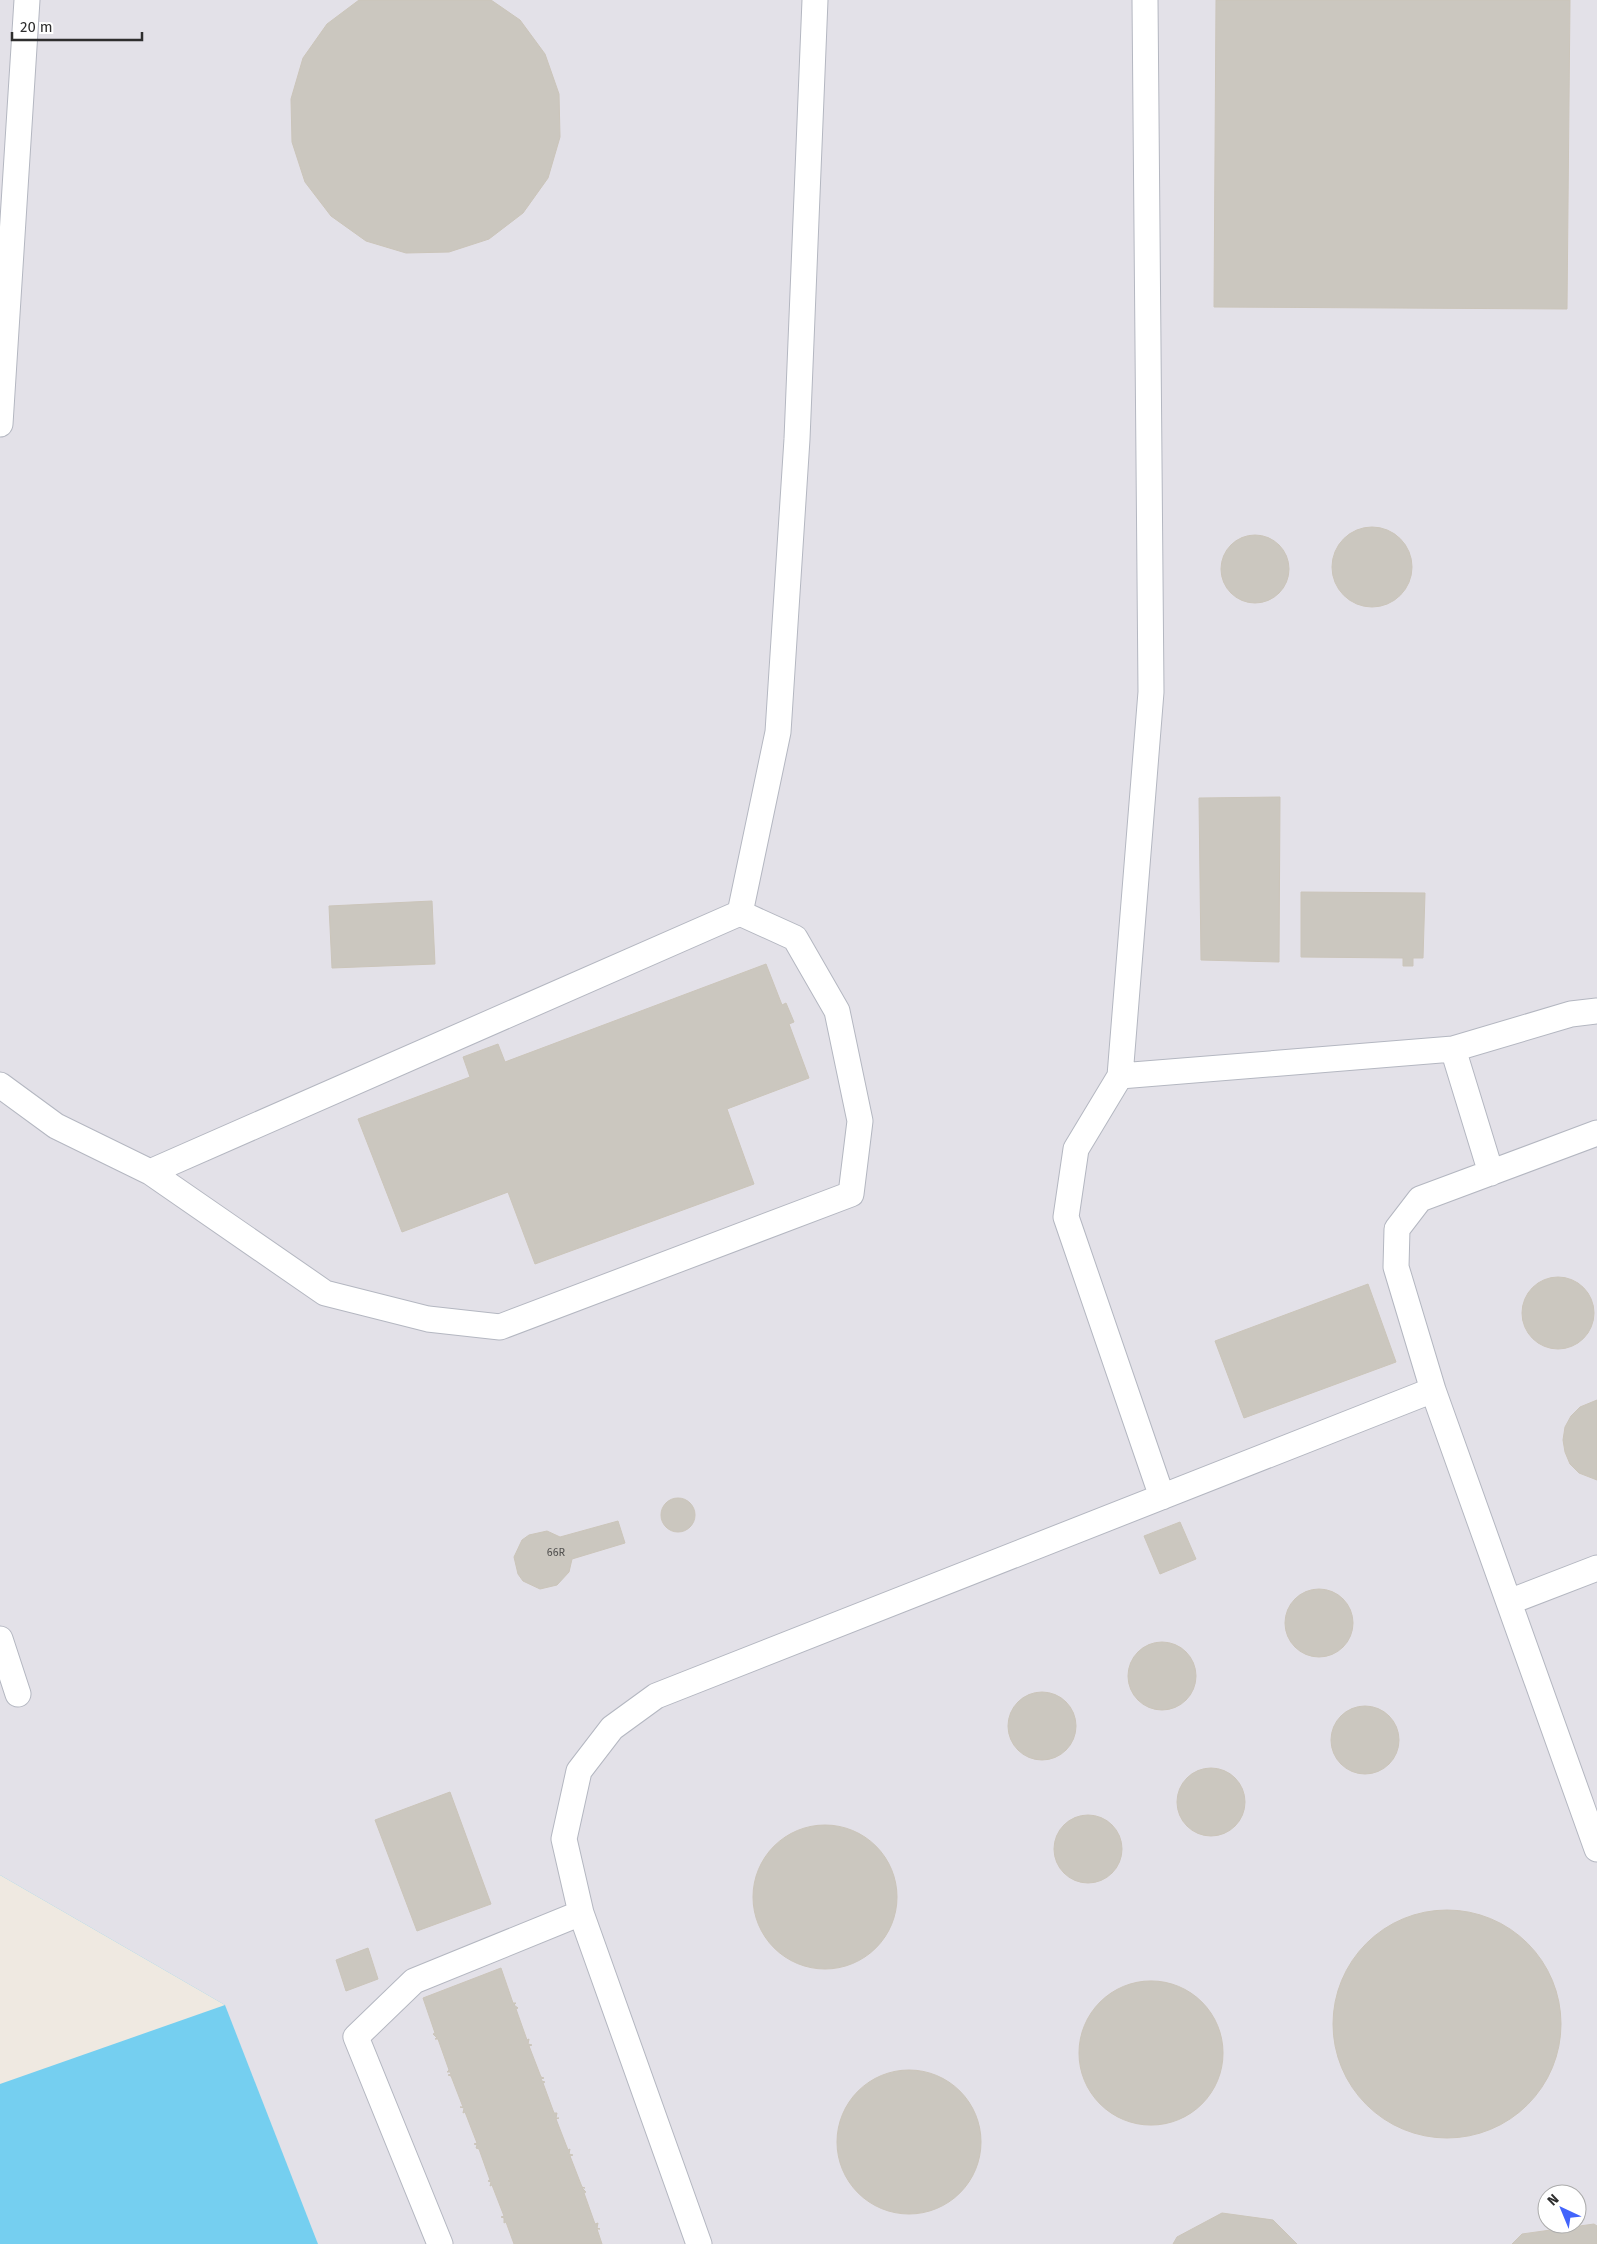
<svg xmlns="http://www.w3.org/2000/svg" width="1597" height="2244" font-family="'Fira Sans',sans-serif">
	<rect width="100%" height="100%" fill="#efe9e1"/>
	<path fill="#e3e1e8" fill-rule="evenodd" d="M0,0H1597V2244H318L225,2006L0,2084ZM1547,2194H1577V2224H1547Z"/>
	<path fill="#75cff0" d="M0,1875L225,2005L318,2244H0Z"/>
	<path fill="#efe9e1" d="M0,1875L225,2005L0,2084Z"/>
	<path fill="#cbc7bf" stroke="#cbc5ba" d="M359,0H491L520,20L545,54L559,94L560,137L548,178L523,213L489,239L449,252L406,253L366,241L331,216L305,182L292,142L291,99L303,58L327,24Z
		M1216,0H1570L1567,309L1214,307Z
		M1332 567a40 40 0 1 1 80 0a40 40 0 1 1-80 0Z
		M1221 569a34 34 0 1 1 68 0a34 34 0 1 1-68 0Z
		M1280,797L1279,962L1201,960L1199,798Z
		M1301,892L1425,893L1423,958H1413V966H1403V958L1301,957Z
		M432,901L435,964L332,968L329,906Z
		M766,964L782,1005L786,1003L794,1022L789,1024L809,1078L727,1109L754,1184L535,1264L508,1192L402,1232L358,1119L470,1077L463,1057L498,1044L505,1062Z
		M1522 1313a36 36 0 1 1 72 0a36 36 0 1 1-72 0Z
		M1368,1284L1396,1362L1244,1418L1215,1341Z
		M1597,1400V1480L1579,1473L1570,1464L1565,1452L1563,1440L1565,1427L1571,1416L1580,1407Z
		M661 1515a17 17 0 1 1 34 0a17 17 0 1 1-34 0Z
		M618,1521L625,1543L572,1559L569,1572L557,1585L540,1589L523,1581L518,1574L514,1557L522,1540L529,1535L547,1531L560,1537Z
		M1180,1522L1196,1559L1160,1574L1144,1536Z
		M1285 1623a34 34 0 1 1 68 0a34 34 0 1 1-68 0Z
		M1128 1676a34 34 0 1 1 68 0a34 34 0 1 1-68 0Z
		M1008 1726a34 34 0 1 1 68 0a34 34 0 1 1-68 0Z
		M1331 1740a34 34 0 1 1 68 0a34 34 0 1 1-68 0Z
		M1177 1802a34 34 0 1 1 68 0a34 34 0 1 1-68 0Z
		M450,1792L491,1904L417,1931L375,1820Z
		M1054 1849a34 34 0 1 1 68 0a34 34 0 1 1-68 0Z
		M753 1897a72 72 0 1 1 144 0a72 72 0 1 1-144 0Z
		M1333 2024a114 114 0 1 1 228 0a114 114 0 1 1-228 0Z
		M368,1948L378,1979L346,1991L336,1960Z
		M501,1968L513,2003H516L514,2005L518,2008L516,2009L527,2040L529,2039L528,2044L532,2045L529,2046L541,2077L544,2078L541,2079L542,2081L545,2082L543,2083L554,2113H557L556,2118H559L556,2119L568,2150L570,2149L569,2154L573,2155L570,2156L582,2187L585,2188H582L586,2192L584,2193L595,2224L598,2223L597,2228L600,2229H597L602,2244H514L506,2222L504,2223V2218L501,2217L504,2216L492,2185L490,2186L491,2182L488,2181L490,2180L479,2149L476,2148L477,2145L474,2144L477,2143L465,2112L463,2113L464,2108L460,2107H463L451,2076L448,2075L451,2074L450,2072H447L449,2070L438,2039H435L437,2038L433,2034L435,2033L423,1998Z
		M1079 2053a72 72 0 1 1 144 0a72 72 0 1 1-144 0Z
		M837 2142a72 72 0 1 1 144 0a72 72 0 1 1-144 0Z
		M1222,2213L1273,2220L1297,2244H1173L1177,2237Z
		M1594,2224L1597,2226V2244H1512L1522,2234Z"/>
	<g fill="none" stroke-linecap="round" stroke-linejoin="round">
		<defs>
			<path id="service" d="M0,424L27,0
				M740,913L778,732L797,439L815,0
				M1453,1049L1571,1014L1597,1011
				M1120,1076L1151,692L1145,0
				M0,1085L56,1126L150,1172L325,1293L428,1319L500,1327L851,1194L860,1121L837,1011L795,938L740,913L150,1172
				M1433,1390L1396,1267L1397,1229L1420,1199L1597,1133
				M1162,1497L1066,1217L1076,1149L1120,1076L1453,1049L1491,1173
				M1509,1602L1597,1568
				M0,1639L18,1694
				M440,2244L356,2037L414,1981L581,1913
				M699,2244L581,1913L564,1839L579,1771L612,1728L656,1696L1433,1390L1597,1849"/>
		</defs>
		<use href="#service" stroke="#b4b7c1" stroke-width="27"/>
		<use href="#service" stroke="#fff" stroke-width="25"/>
	</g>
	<g text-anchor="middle" stroke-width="4" stroke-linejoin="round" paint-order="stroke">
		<g font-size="11" fill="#555452">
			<text x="556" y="1556">66R</text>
		</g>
	</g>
	<g transform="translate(1562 2209) rotate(316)"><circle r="24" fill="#ffffff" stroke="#ababab"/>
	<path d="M0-4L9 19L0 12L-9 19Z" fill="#4264fb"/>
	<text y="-8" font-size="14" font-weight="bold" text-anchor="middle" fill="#2e2e2e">N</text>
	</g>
	<path d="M12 32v8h130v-8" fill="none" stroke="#2e2e2e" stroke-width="2.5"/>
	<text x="20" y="32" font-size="15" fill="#2e2e2e" stroke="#ffffff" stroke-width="4" paint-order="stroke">20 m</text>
</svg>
